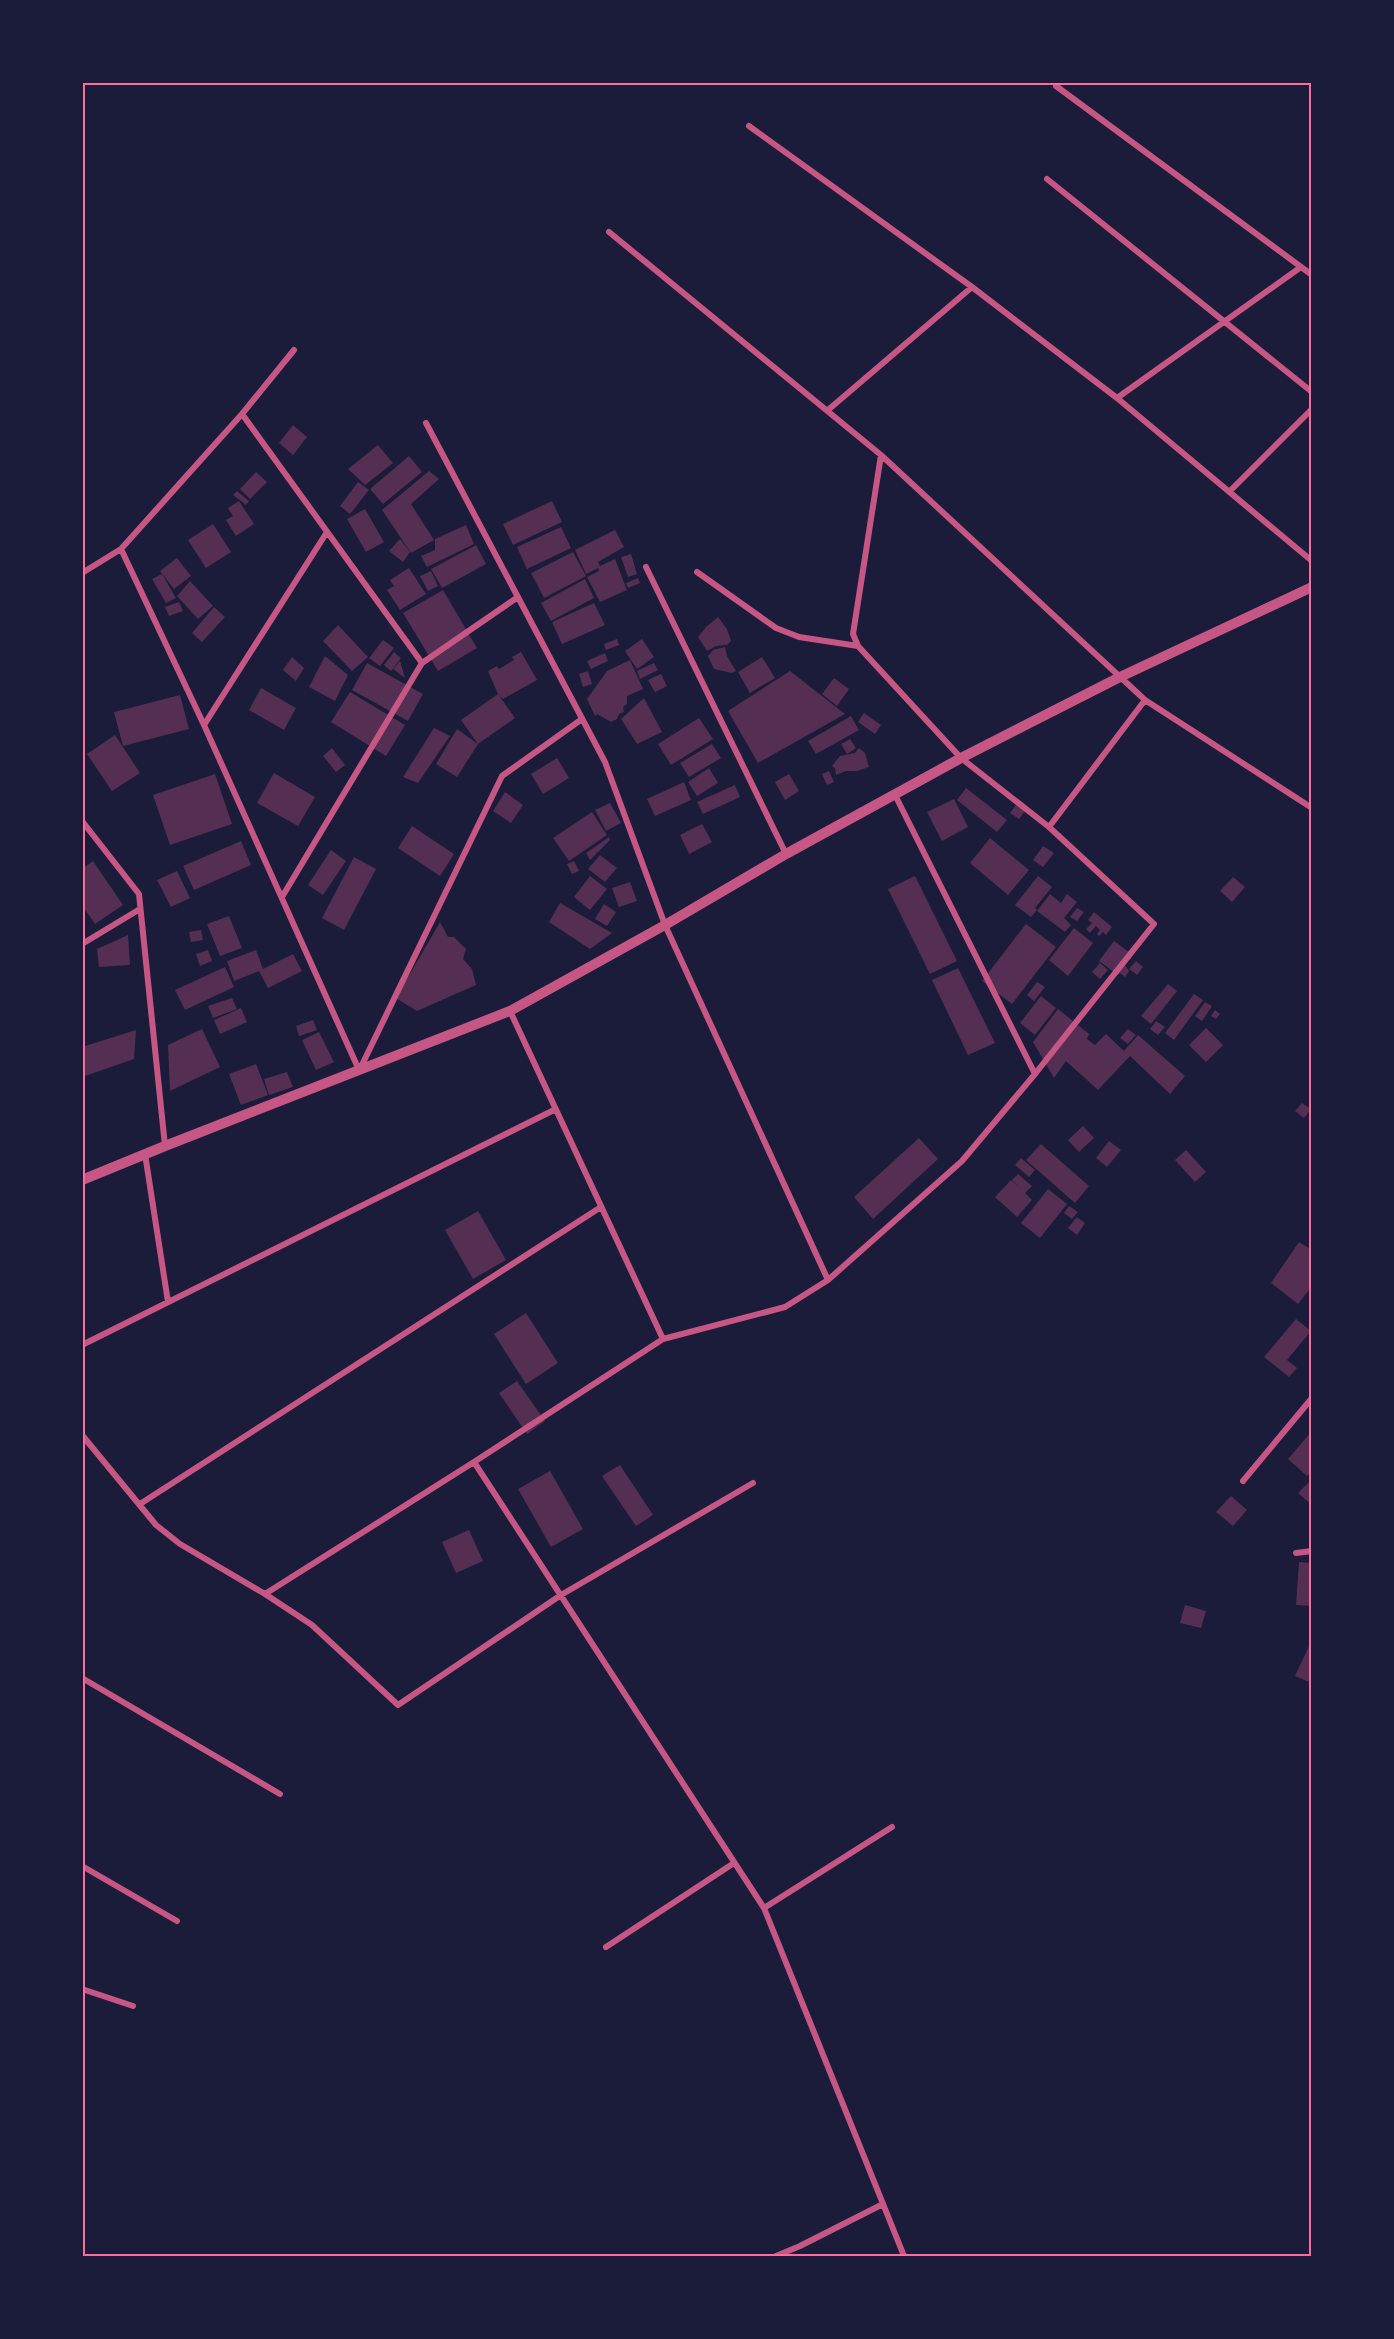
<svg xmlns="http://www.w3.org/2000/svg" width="1394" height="2339" font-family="'Alegreya Sans',sans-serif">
	<rect width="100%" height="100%" fill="#1b1b3a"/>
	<path fill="#542f53" d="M293,425L307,437L293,455L279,443Z
		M378,445L393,463L365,485L348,469Z
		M409,456L422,472L383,504L370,489Z
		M429,471L439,479L411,504L434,540L411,553L382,510Z
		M256,472L267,482L250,499L240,489Z
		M358,482L369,490L350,514L340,506Z
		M237,491L249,501L246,505L233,495Z
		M239,501L254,524L236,536L226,520L233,516L228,508Z
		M552,501L562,522L513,545L503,524Z
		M365,509L384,542L366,552L347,519Z
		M213,524L231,552L206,568L188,540Z
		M466,525L474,544L427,567L421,556L435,550V539Z
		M561,527L571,548L527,569L517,547Z
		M615,530L624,547L598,562L600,566L615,559L627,590L600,602L587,577L599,571L598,568L586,574L575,550Z
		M400,539L410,552L403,562L389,551Z
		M476,545L486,564L442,588L431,569Z
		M573,552L586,576L544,598L531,573Z
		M631,554L637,574L628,577L621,557Z
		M177,558L191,576L174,589L160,571Z
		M409,568L426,594L400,610L387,590L394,586L390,580Z
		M431,571L438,586L428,591L420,576Z
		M162,574L176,598L166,603L152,579Z
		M638,578L640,583L628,588L626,583Z
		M585,579L594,598L551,621L541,603Z
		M190,581L213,606L198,619L177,596Z
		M443,590L477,648L438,671L403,613Z
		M179,602L183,611L169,616L165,607Z
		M594,603L605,625L562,644L552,622Z
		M214,607L225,617L202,642L192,633Z
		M718,617L727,629L731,641L727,645L716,646L707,651L698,637L706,627Z
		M338,625L368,657L352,671L323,641Z
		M617,639L619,645L606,650L604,644Z
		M642,639L654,657L637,669L625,651Z
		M383,640L394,648L380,666L369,658Z
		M725,647L727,656L736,671L732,673L714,669L708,656L713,650Z
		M394,652L401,658L391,671L384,665Z
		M521,652L537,680L503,699L498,694L488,671L497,666L499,669L514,660L512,657Z
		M605,653L608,661L591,669L587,661Z
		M325,656L348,675L335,701L309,687Z
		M292,657L304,668L296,681L283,670Z
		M762,657L775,678L750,693L738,672Z
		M630,660L643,689L627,696V704L623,707L624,712L619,714L617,719L611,722L597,714L595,716L587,699L607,671Z
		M400,661L405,678L393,669Z
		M367,663L423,694L408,721L352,690Z
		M654,663L658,670L640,679L637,671Z
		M588,671L592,684L583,687L579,674Z
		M790,671L845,714L758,763L728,711Z
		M661,674L667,686L655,692L648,680Z
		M834,678L849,689L837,706L822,694Z
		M261,688L296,708L284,730L249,710Z
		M350,692L405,725L386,756L331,722Z
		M498,694L515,718L478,744L457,777L436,764L457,729L478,744L461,720Z
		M180,695L189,729L123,746L114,712Z
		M644,698L662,732L637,744L621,719Z
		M864,713L881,725L875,734L858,722Z
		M851,716L859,730L816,754L808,741Z
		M699,718L713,739L671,765L658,744Z
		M434,728L450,736L418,783L403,777Z
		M115,735L140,773L112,791L87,754Z
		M850,739L856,748L847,754L841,744Z
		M712,744L721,758L689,777L680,763Z
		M332,748L345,765L336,772L323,756Z
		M859,748L865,753L869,767L857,771H846L836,775L835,768L832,766L840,756L855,753Z
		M557,758L569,778L543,794L531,774Z
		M709,768L718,783L697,796L688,782Z
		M829,771L834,782L827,785L822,774Z
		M274,773L315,797L298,826L257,803Z
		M215,774L232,824L170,845L153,795Z
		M789,774L799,791L785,800L775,782Z
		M684,782L691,800L655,816L647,799Z
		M735,785L740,797L703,814L697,802Z
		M966,788L1007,820L997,832L957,800Z
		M505,792L523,805L511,823L493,811Z
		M954,799L968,827L942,841L927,812Z
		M610,803L621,823L606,831L595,810Z
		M1016,805L1025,811L1019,819L1010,813Z
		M592,812L607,835L569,861L553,838Z
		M702,824L712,842L689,854L680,835Z
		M412,826L454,854L440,876L398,848Z
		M609,837L610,840L590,860L586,853Z
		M990,838L1029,870L1008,895L970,863Z
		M241,841L251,865L194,890L183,866Z
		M1043,846L1054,853L1043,867L1033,860Z
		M331,850L346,861L323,895L308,885Z
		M600,855L617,868L605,882L588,869Z
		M354,857L376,869L344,930L322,918Z
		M93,861L123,905L95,924L82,905V869Z
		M574,861L579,871L572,874L567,864Z
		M177,871L190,898L171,907L157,880Z
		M590,876L607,889L590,910L574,897Z
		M915,876L957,961L930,974L888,889Z
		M1038,876L1052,887L1035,908L1037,910L1031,917L1015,905Z
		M1233,877L1245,887L1232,902L1220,891Z
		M630,882L637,901L619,907L612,888Z
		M1050,894L1061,903L1067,894L1077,902L1064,918L1071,925L1065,932L1037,911Z
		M560,903L612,933L590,949L549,922Z
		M604,904L616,912L607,926L595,919Z
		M1077,908L1084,912L1077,921L1070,917Z
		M1094,912L1112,927L1106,935L1103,932L1099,936L1097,934L1100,930L1096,926L1090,933L1086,929L1092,923L1088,920Z
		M229,916L242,948L220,956L207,924Z
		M440,922L448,937H454L466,949L463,959L472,969L476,985L417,1011L396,998Z
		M1026,924L1056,947L1012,1004L982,981Z
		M1074,928L1093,943L1068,976L1049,960Z
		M201,930L203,940L191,942L189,932Z
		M128,935L130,965L99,967L97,949Z
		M1114,941L1133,955L1125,965L1129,971L1125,977L1120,973L1118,975L1099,961Z
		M208,950L212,961L200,966L196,954Z
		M256,950L263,969L293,954L302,971L268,988L259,971L234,981L227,961Z
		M1136,961L1143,967L1137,975L1129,969Z
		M1100,963L1108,970L1100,979L1092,972Z
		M225,967L234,987L185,1010L175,990Z
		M958,968L995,1043L968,1055L932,980Z
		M1037,982L1045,987L1034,1001L1027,995Z
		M1168,984L1177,991L1151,1024L1141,1016Z
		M1194,994L1203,1000L1174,1040L1165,1033Z
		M1041,996L1056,1008L1035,1035L1020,1023Z
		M232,998L237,1009L213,1018L208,1006Z
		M1205,1002L1212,1006L1202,1021L1195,1016Z
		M241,1008L247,1022L220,1034L214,1020Z
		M1058,1009L1089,1034L1087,1039L1095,1045L1106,1034L1124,1051L1138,1035L1185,1076L1170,1094L1130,1056L1098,1090L1066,1061L1054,1078L1033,1042Z
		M1215,1010L1220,1014L1216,1019L1211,1016Z
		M313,1020L317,1030L299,1036L296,1026Z
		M1156,1021L1165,1027L1158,1035L1150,1029Z
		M1206,1028L1223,1045L1206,1062L1189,1045Z
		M202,1029L220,1067L170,1091L168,1045Z
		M1128,1029L1136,1035L1128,1044L1120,1038Z
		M136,1030L134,1059L82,1077V1047Z
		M319,1032L334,1062L316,1070L302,1040Z
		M256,1064L268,1095L241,1105L229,1074Z
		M287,1072L293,1087L269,1095L264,1079Z
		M1302,1103L1311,1109L1304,1118L1295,1111Z
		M1083,1126L1094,1138L1079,1152L1068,1140Z
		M919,1138L938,1159L873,1219L854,1197Z
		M1109,1141L1121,1150L1107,1167L1096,1158Z
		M1041,1144L1089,1186L1075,1203L1026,1160Z
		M1186,1150L1206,1172L1195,1182L1175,1160Z
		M1021,1158L1035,1170L1029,1177L1015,1165Z
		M1018,1174L1032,1186L1025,1193L1032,1200L1017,1217L995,1197L1011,1180L1021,1189L1012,1180Z
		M1048,1189L1067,1204L1040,1238L1021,1223Z
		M1069,1206L1078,1212L1072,1219L1064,1213Z
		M478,1211L506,1260L473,1279L445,1230Z
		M1077,1217L1085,1223L1077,1235L1068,1228Z
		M1299,1242L1312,1250V1286L1298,1304L1271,1283Z
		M526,1313L558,1363L526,1384L494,1334Z
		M1296,1319L1311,1331L1287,1360L1297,1368L1289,1377L1264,1357Z
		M517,1381L545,1421L527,1434L499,1393Z
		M1312,1431V1471L1307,1476L1288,1459Z
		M620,1465L653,1515L636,1526L602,1476Z
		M550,1471L583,1529L551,1547L518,1489Z
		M1312,1479V1505L1298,1493Z
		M1231,1496L1247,1510L1233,1526L1216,1512Z
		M469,1530L483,1561L456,1573L442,1542Z
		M1299,1562L1312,1563V1606L1296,1605Z
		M1185,1605L1206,1611L1201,1628L1180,1623Z
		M1312,1640V1683L1295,1676Z"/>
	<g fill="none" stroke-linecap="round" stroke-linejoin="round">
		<path stroke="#c65784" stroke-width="6" d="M1056,86L1312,275
			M749,126L972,287L1117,398L1312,561
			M1047,179L1312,392
			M609,232L881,455L1145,700L1312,808
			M1117,398L1301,267
			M828,410L972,287
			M242,414L422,663
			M426,423L605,762L665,925L828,1280
			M1230,491L1312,409
			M121,549L204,725L359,1070
			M646,567L786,854
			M697,572L776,628L799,637L858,646
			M82,573L121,549L242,414L294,350
			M204,725L327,532
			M895,795L1035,1074
			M82,821L139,894L165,1146
			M1049,827L1145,700
			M282,897L422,663L518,597
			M82,944L140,909
			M510,1011L663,1339
			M360,1069L502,776L582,719
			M145,1154L168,1302
			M82,1345L554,1110
			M82,1435L156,1525L180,1544L265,1594L312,1625L398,1705L561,1595L753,1483
			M474,1462L764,1908L904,2256
			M1243,1481L1312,1398
			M140,1504L601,1207
			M1296,1553L1312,1551
			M265,1594L474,1462L663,1339L785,1307L828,1280L962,1161L1035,1074L1154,924L1049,827L961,758L858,646L853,634L881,455
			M82,1678L280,1794
			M82,1866L177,1921
			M764,1908L892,1827
			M606,1947L734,1863
			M82,1989L133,2006
			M776,2256L800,2246L883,2204"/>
		<path stroke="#c65784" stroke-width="10" d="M82,1180L165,1146L510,1011L665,925L786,854L961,758L1120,677L1312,587"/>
	</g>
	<rect width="1394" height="2339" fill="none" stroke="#1b1b3a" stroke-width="168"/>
	<rect x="84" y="84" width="1226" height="2171" fill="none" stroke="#ff6b9d" stroke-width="2"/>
</svg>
